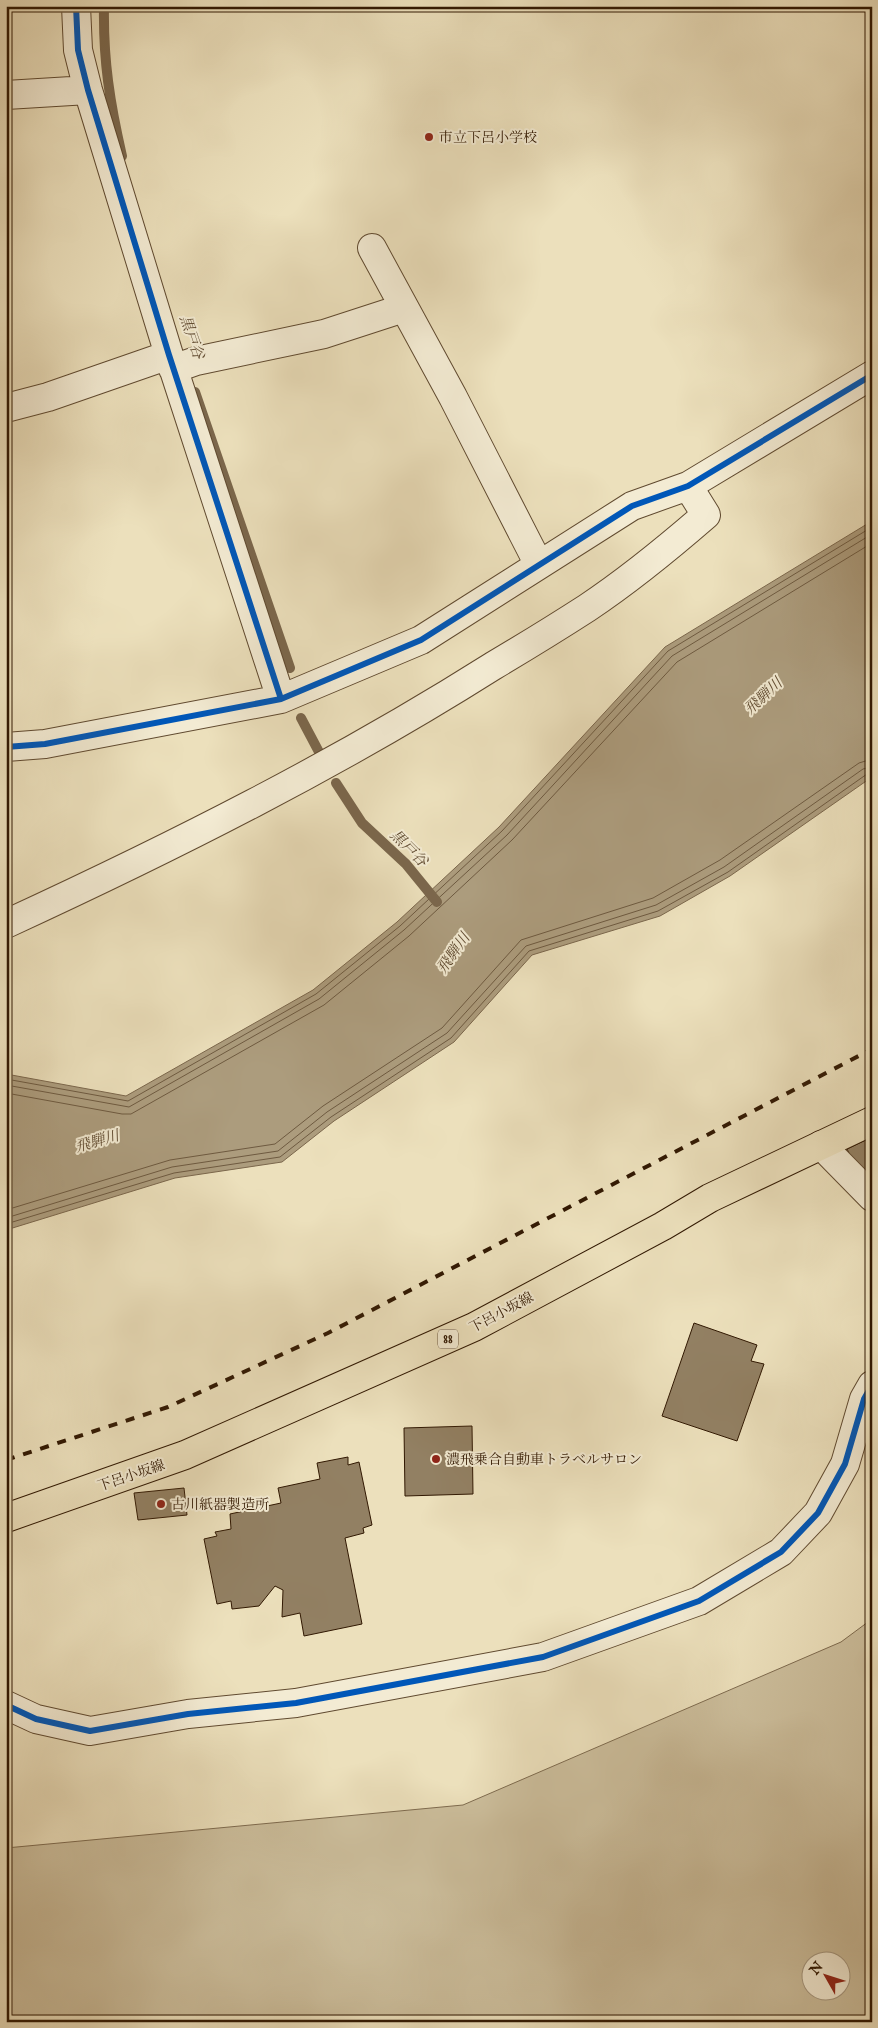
<svg xmlns="http://www.w3.org/2000/svg" width="878" height="2028" font-family="'IM FELL English','Noto Serif JP',serif">
	<rect width="100%" height="100%" fill="#ece0bc"/>
	<filter id="stains"><feTurbulence type="fractalNoise" baseFrequency=".004" numOctaves="4"/><feColorMatrix values="0 0 0 0 .2 0 0 0 0 .09 0 0 0 0 .02 0 0 0 .5 -.17"/></filter>
	<radialGradient id="worn" r=".72"><stop offset=".6" stop-color="#630" stop-opacity="0"/><stop offset="1" stop-color="#630" stop-opacity=".3"/></radialGradient>
	<path fill="#ccbe9c" stroke="#7e6b4f" fill-rule="evenodd" d="M872,1619V2022H6V1848L463,1805L841,1642ZM810,1960H840V1990H810Z"/>
	<path fill="#ac9c7d" stroke="#7b674c" d="M872,521V777L730,876L660,916L532,955L454,1042L334,1121L282,1162L175,1178L6,1230V1074L126,1096L313,990L397,922L499,827L665,647Z"/>
	<g fill="none" stroke-linecap="round" stroke-linejoin="round">
		<path stroke="#6e5a40" stroke-width="1" d="M6,1079L128,1101L316,994L400,926L502,831L668,651L872,527
			M6,1085L129,1107L319,999L404,930L507,835L672,656L872,534
			M6,1093L122,1114H131L324,1005L409,936L512,840L677,662L872,543
			M6,1210L170,1160L275,1144L323,1106L442,1028L521,940L653,898L720,860L859,763L872,759
			M6,1218L172,1167L278,1151L327,1112L447,1033L526,946L656,905L724,867L863,769L872,767
			M6,1224L174,1173L280,1157L331,1117L451,1038L529,951L658,911L728,872L867,774L872,773"/>
		<path stroke="#7b674c" stroke-width="10" d="M104,6C103,60 110,104 122,156
			M195,392L290,668
			M301,718L319,752
			M336,783L362,823L406,864L437,902"/>
	</g>
	<path fill="#928063" stroke="#311802" d="M872,1137V1168L859,1174L847,1149Z
		M694,1323L757,1345L751,1361L764,1364L737,1441L662,1416Z
		M472,1426L473,1494L405,1496L404,1428Z
		M348,1457V1465L359,1462L372,1525L363,1528L364,1533L345,1538L362,1624L304,1636L300,1613L282,1617L283,1590L275,1586L259,1606L232,1609L231,1601L217,1604L204,1539L217,1536L215,1532L231,1529L230,1514L281,1503L278,1488L320,1479L317,1463Z
		M184,1488L187,1515L138,1520L134,1493Z"/>
	<g fill="none" stroke-linecap="round" stroke-linejoin="round">
		<defs>
			<path id="minor" d="M76,6L78,50L88,90L169,355L281,699
				M6,95L88,90
				M372,248L453,397L539,565
				M173,369L196,361L324,334L404,308
				M6,408L48,397L169,355
				M6,747L45,744L281,699L421,640L632,506L688,486L872,375
				M6,924C173,847 338,764 493,666C525,647 556,628 587,608C629,580 668,548 706,515L688,486
				M821,1145L872,1197
				M6,1705L36,1719L90,1731L188,1714L296,1703L543,1657L699,1601L781,1552L818,1513L845,1464L864,1399L872,1385"/>
			<path id="major" d="M6,1518L185,1455L474,1327L663,1226L710,1198L872,1121"/>
		</defs>
		<use href="#minor" stroke="#604a30" stroke-width="30"/>
		<use href="#major" stroke="#311802" stroke-width="30"/>
		<use href="#minor" stroke="#f3ebd3" stroke-width="28"/>
		<use href="#major" stroke="#ece0bc" stroke-width="28"/>
		<path stroke="#311802" stroke-width="4" stroke-dasharray="9 9" stroke-linecap="butt" d="M6,1460L168,1407L328,1333L872,1049"/>
		<defs>
			<path id="cycleway" d="M76,6L78,50L88,90L169,355L281,699
				M6,747L45,744L281,699L421,640L632,506L688,486L872,375
				M6,1705L36,1719L90,1731L188,1714L296,1703L543,1657L699,1601L781,1552L818,1513L845,1464L864,1399L872,1385"/>
		</defs>
		<use href="#cycleway" stroke="#f3ebd3" stroke-width="9"/>
		<use href="#cycleway" stroke="#0057b8" stroke-width="6"/>
	</g>
	<g fill="#8f2418" stroke="#f3ebd3" stroke-width="2">
		<circle cx="429" cy="137" r="5"/>
		<circle cx="436" cy="1459" r="5"/>
		<circle cx="161" cy="1504" r="5"/>
	</g>
	<g text-anchor="middle" stroke-width="4" stroke-linejoin="round" paint-order="stroke">
		<rect fill="#f3ebd3" stroke="#6b5741" stroke-width="1" x="438" y="1329.5" width="20" height="19" rx="4"/>
		<g font-size="12" font-weight="bold" fill="#311802">
			<text x="448" y="1343">88</text>
		</g>
		<g font-size="14" fill="#311802" stroke="#f3ebd3" text-anchor="start">
			<text x="439" y="142">市立下呂小学校</text>
			<text x="446" y="1464">濃飛乗合自動車トラベルサロン</text>
			<text x="171" y="1509">古川紙器製造所</text>
		</g>
		<g font-size="14" fill="#311802" stroke="#f3ebd3">
			<text transform="translate(501 1312) rotate(-28)" y="5">下呂小坂線</text>
			<text transform="translate(131 1475) rotate(-19)" y="5">下呂小坂線</text>
		</g>
		<g font-size="15" font-style="italic" fill="#624d33" stroke="#f3ebd3">
			<text transform="translate(192 337) rotate(71)" y="5">黒戸谷</text>
			<text transform="translate(763 696) rotate(-43)" y="5">飛騨川</text>
			<text transform="translate(409 848) rotate(45)" y="5">黒戸谷</text>
			<text transform="translate(453 953) rotate(-55)" y="5">飛騨川</text>
			<text transform="translate(97 1141) rotate(-16)" y="5">飛騨川</text>
		</g>
	</g>
	<rect width="878" height="2028" fill="none" stroke="#ece0bc" stroke-width="25"/>
	<rect x="8" y="8" width="863" height="2013" fill="none" stroke="#311802" stroke-width="2.5"/>
	<rect x="12" y="12" width="853" height="2003" fill="none" stroke="#311802"/>
	<g transform="translate(826 1976) rotate(309)"><circle r="24" fill="#f3ebd3" stroke="#a5977f"/>
	<path d="M0-4L9 19L0 12L-9 19Z" fill="#8f2418"/>
	<text y="-8" font-size="14" font-weight="bold" text-anchor="middle" fill="#311802">N</text>
	</g>
	<rect width="100%" height="100%" filter="url(#stains)"/>
	<rect width="100%" height="100%" fill="url(#worn)"/>
</svg>
